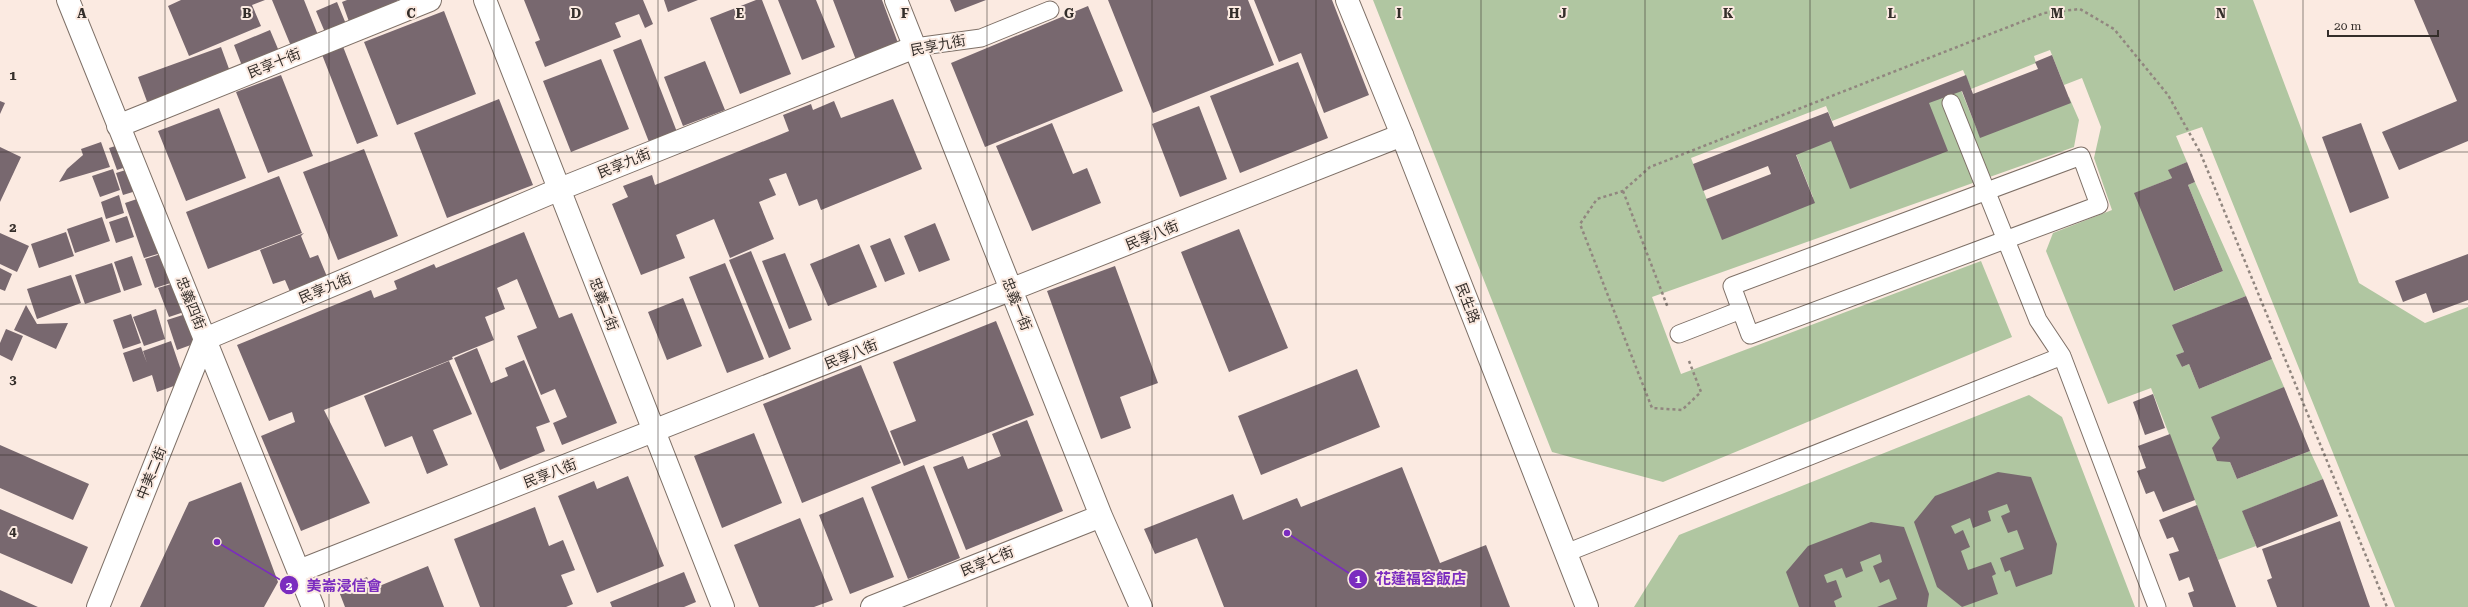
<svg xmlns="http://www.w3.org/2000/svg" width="2468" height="607" font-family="'Roboto Serif','Noto Sans TC',serif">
	<rect width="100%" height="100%" fill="#fbeae1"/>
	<path fill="#b0c6a1" d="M1373,0H2253L2359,283L2425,323L2468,307V607H2395L2202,127L2176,136L2187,162L2169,170L2172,178L2135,193L2175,291L2223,271L2188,185L2195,182L2246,296L2173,325L2184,352L2177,355L2182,367L2189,364L2199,389L2272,359L2284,387L2230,462L2237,479L2310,451L2323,479L2243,511L2256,546L2218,560L2151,388L2108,404L2046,251L2053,233L2112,210L2094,158L2101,127L2082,78L2064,85L2050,50L2034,56L2036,63L1971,89L1963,70L1832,121L1826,106L1691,158L1720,234L1813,197L1794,149L1959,85L1978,132L2069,97L2079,120L2074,147L1652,297L1681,374L1981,261L2012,337L1663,482L1552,452Z
		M2029,395L2062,417L2135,607H1634L1679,535Z"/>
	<path fill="#78686f" d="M181,0H265L252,5L261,26L189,56L168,6Z
		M272,0H304L320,40L293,51Z
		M347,0H397L401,10L352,30L342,2Z
		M524,0H643L653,24L645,28L639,14L615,23L621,37L545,67L535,42L540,40Z
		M664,0H698L668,12Z
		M756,0H762L791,74L740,94L710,18Z
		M778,0H816L835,47L802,60Z
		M833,0H882L898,43L856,60Z
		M950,0H986L955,12Z
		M1108,0H1248L1274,65L1153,113Z
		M1254,0H1332L1369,95L1324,113L1301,53L1279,62Z
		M2414,0H2468V141L2399,170L2382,132L2457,101Z
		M337,2L348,29L327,37L316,11Z
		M1088,6L1123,91L985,147L951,63Z
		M444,11L476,94L397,125L364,42Z
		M270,30L281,56L244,71L234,45Z
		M641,39L677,132L649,142L613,50Z
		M342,44L378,136L357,144L321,52Z
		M221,47L232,77L149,107L138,77Z
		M2052,55L2071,103L1980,138L1962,91L1929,103L1948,151L1850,189L1831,141L1796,155L1815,203L1722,240L1706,199L1771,174L1768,166L1703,191L1693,164L1828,112L1834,127L1966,75L1973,94L2038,69L2035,62Z
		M601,59L629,129L571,152L543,81Z
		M705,61L725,110L683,126L664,77Z
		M1298,62L1328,138L1240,173L1210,96Z
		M281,75L313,156L268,173L236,92Z
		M499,99L533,185L447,218L414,133Z
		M893,99L922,169L821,210L817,199L799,206L786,173L769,179L776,195L759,202L774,239L730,258L714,219L676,235L685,258L641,275L612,204L628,197L623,186L652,175L655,185L789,131L783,115L811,104L813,110L834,101L841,118Z
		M0,101L5,103L0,114Z
		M1199,106L1227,179L1180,197L1152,124Z
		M219,108L246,178L186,201L158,131Z
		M1052,123L1073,174L1087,168L1101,203L1032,231L996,146Z
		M2361,123L2389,198L2350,213L2322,137Z
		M101,142L110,167L59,182L67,169L83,155L81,149Z
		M125,143L132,165L117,170L109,148Z
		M0,147L21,157L0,202Z
		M364,149L398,236L338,260L303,172Z
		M2187,162L2195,182L2188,185L2223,271L2174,291L2134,193L2172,178L2168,170Z
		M113,169L120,190L100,197L92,176Z
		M129,169L136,191L123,195L116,173Z
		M279,176L302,233L208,269L186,212Z
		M119,195L124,213L106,219L101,202Z
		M143,197L161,253L144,258L125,203Z
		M127,216L134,237L116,243L109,222Z
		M102,217L110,241L75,253L67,229Z
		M935,223L950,260L919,272L904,236Z
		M1239,229L1288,348L1229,372L1181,252Z
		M66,232L74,256L39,268L31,244Z
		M524,232L559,318L572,313L617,423L562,445L553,423L567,417L555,389L541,395L517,336L537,328L517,279L497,288L505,309L485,317L494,340L452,357L453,359L324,410L370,503L301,531L261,436L295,422L292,412L269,421L237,345L371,290L374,298L397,289L394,281L434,264L436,268Z
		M0,233L29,246L17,272L0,264Z
		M304,233L301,236L310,258L318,255L328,279L291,294L285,280L273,284L260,250Z
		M890,238L905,274L885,282L870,246Z
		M859,244L877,287L828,306L810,264Z
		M751,251L791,349L769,358L729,260Z
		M167,252L177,281L155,288L145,259Z
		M785,253L812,320L789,329L762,261Z
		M2468,254V300L2433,313L2426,293L2403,302L2395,281Z
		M132,256L142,285L124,291L114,262Z
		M112,263L121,292L85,304L75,275Z
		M725,263L764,359L727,373L689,277Z
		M1115,266L1158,383L1120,397L1131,428L1101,439L1047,291Z
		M0,268L12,274L5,291L0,289Z
		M71,275L81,303L37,319L27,289Z
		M181,281L190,310L169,317L158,288Z
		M2246,296L2272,359L2199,389L2189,364L2182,367L2176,355L2184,352L2172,325Z
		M683,298L702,346L667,360L648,312Z
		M26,305L37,324L68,323L56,349L14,330Z
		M156,309L165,339L144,346L133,317Z
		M189,313L199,342L177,350L167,320Z
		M131,314L141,343L123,349L113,320Z
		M996,321L1034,415L904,466L890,431L916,421L893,362Z
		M6,329L23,336L12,361L0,355V343Z
		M171,341L185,382L157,392L152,375L133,382L123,353L141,347L147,363L143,351Z
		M477,348L491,383L508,376L505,368L524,360L550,422L536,427L545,451L500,470L454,358Z
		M449,361L472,414L433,430L448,465L427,474L412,436L385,447L364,396Z
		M861,365L901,463L802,503L763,404Z
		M1357,369L1380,427L1261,475L1238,416Z
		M2284,387L2310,451L2237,479L2230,462L2217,461L2212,448L2220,438L2211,417Z
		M2153,394L2165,428L2145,435L2133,402Z
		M1027,420L1063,511L966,550L933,467L963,456L968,469L1001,456L992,434Z
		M754,433L782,503L722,528L694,456Z
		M2170,434L2195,500L2163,512L2154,491L2146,494L2137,471L2146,468L2138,446Z
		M0,445L89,484L73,520L0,488Z
		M924,465L960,558L908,579L871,487Z
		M1402,467L1440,563L1486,545L1510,607H1224L1197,538L1155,554L1144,529L1233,494L1243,520L1297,498L1301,507Z
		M1998,472L2031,477L2057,544L2052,574L2016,587L2010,570L2005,572L2000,558L2024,549L2017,530L2008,533L2001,516L2010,512L2007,504L1988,511L1991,521L1973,528L1970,518L1951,526L1955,534L1963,530L1970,547L1961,551L1968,570L1991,562L1996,574L1992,576L1998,594L1962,607L1937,587L1914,522L1935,496Z
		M628,476L664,566L597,593L558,496L594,481L597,489Z
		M2323,479L2338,516L2257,548L2242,511Z
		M241,482L278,582L264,607H140L189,502Z
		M863,497L894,577L850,594L819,515Z
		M2197,505L2218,560L2236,607H2193L2188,593L2194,591L2189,577L2179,581L2169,554L2179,551L2173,537L2167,539L2159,520Z
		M535,507L549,546L563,540L575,570L561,575L573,604L566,607H480L454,539Z
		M0,509L88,547L72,584L0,553Z
		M800,518L833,600L814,607H759L734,545Z
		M2340,521L2370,607H2277L2267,580L2272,578L2262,549Z
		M1871,522L1904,527L1929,594L1927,607H1877L1897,599L1889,579L1880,583L1873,566L1882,562L1880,554L1860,562L1863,571L1846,578L1842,568L1824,575L1827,583L1836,580L1842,597L1834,601L1836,607H1799L1786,572L1808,546Z
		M428,566L444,607H345L338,589L367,577L372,589Z
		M684,572L696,602L684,607H612L610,602Z
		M0,590L38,607H0Z"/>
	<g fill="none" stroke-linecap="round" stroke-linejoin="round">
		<defs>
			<path id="lane" d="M915,47L981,38L1050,10
				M1951,103L2038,320L2062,356
				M2081,156L2099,205L1750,335L1732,286Z
				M1679,334L1741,310
				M1566,553L2062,356L2157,607"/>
			<path id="street" d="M68,0L313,607
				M485,0L723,607
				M896,0L1101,516L1141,607
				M118,126L430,0
				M299,571L1402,135
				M98,607L205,339L560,189L915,47
				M872,607L1101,516"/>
			<path id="secondary" d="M1347,0L1402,135L1587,607"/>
		</defs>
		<use href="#lane" stroke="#7e7067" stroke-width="19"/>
		<use href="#street" stroke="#7e7067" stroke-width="24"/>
		<use href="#secondary" stroke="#7e7067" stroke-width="24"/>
		<path stroke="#91867f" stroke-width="2.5" stroke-dasharray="3 3" stroke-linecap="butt" d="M1623,191L1668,308
			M1689,361L1701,392L1682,410L1652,408L1580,224L1597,199L1623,191L1650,167L2044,13L2080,9L2114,29L2168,95L2200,152L2387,607"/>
		<use href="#lane" stroke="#fff" stroke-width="17"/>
		<use href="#street" stroke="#fff" stroke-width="22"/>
		<use href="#secondary" stroke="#fff" stroke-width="22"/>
	</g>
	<path fill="none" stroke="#342e2a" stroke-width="1" stroke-opacity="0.55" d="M165,0V607M329,0V607M494,0V607M658,0V607M823,0V607M987,0V607M1152,0V607M1316,0V607M1481,0V607M1645,0V607M1810,0V607M1974,0V607M2139,0V607M2303,0V607M0,152H2468M0,304H2468M0,455H2468"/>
	<g text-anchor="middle" stroke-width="4" stroke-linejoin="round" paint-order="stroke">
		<g font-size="14" fill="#342e2a" stroke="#fbeae1">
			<text transform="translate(938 45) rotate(-11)" y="5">民享九街</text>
			<text transform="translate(274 63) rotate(-22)" y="5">民享十街</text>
			<text transform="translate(624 163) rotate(-22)" y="5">民享九街</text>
			<text transform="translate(1152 235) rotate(-22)" y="5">民享八街</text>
			<text transform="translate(325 288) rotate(-23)" y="5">民享九街</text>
			<text transform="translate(191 303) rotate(68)" y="5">忠義四街</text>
			<text transform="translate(1468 303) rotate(69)" y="5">民生路</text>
			<text transform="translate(604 304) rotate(69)" y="5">忠義二街</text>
			<text transform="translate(1017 304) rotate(68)" y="5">忠義一街</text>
			<text transform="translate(851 354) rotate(-22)" y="5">民享八街</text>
			<text transform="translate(151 473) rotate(-68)" y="5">中美二街</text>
			<text transform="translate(550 473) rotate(-21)" y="5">民享八街</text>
			<text transform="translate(987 561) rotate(-22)" y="5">民享七街</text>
		</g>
	</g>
	<g font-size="13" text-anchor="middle" font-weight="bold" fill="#342e2a" stroke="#fbeae1" stroke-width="4" stroke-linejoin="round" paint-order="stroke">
		<text x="82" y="18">A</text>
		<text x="247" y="18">B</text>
		<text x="411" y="18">C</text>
		<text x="576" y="18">D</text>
		<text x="740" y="18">E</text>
		<text x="905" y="18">F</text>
		<text x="1069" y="18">G</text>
		<text x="1234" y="18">H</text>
		<text x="1399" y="18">I</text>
		<text x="1563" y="18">J</text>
		<text x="1728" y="18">K</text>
		<text x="1892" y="18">L</text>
		<text x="2057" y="18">M</text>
		<text x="2221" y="18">N</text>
		<text x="13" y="80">1</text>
		<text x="13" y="232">2</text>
		<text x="13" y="384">3</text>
		<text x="13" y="536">4</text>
	</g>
	<path fill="none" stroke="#7b2cbf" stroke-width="1.5" d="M1287 533L1358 579M217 542L289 585"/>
	<g fill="#7b2cbf" stroke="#fbeae1" stroke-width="1.5">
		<circle cx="1287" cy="533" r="4"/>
		<circle cx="217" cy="542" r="4"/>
		<circle cx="1358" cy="579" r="10"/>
		<circle cx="289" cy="585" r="10"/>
	</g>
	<g font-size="12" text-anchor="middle" font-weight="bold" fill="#fff">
		<text x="1358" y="583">1</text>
		<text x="289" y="590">2</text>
	</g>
	<g font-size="15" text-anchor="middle" font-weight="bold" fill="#7b2cbf" stroke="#fbeae1" stroke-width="4" stroke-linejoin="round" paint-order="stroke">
		<text x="1421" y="584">花蓮福容飯店</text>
		<text x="344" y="591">美崙浸信會</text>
	</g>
	<path d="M2328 30v6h110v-6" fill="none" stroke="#342e2a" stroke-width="2"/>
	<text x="2334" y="30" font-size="12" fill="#342e2a" stroke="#fbeae1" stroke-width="3" paint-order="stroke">20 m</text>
</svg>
